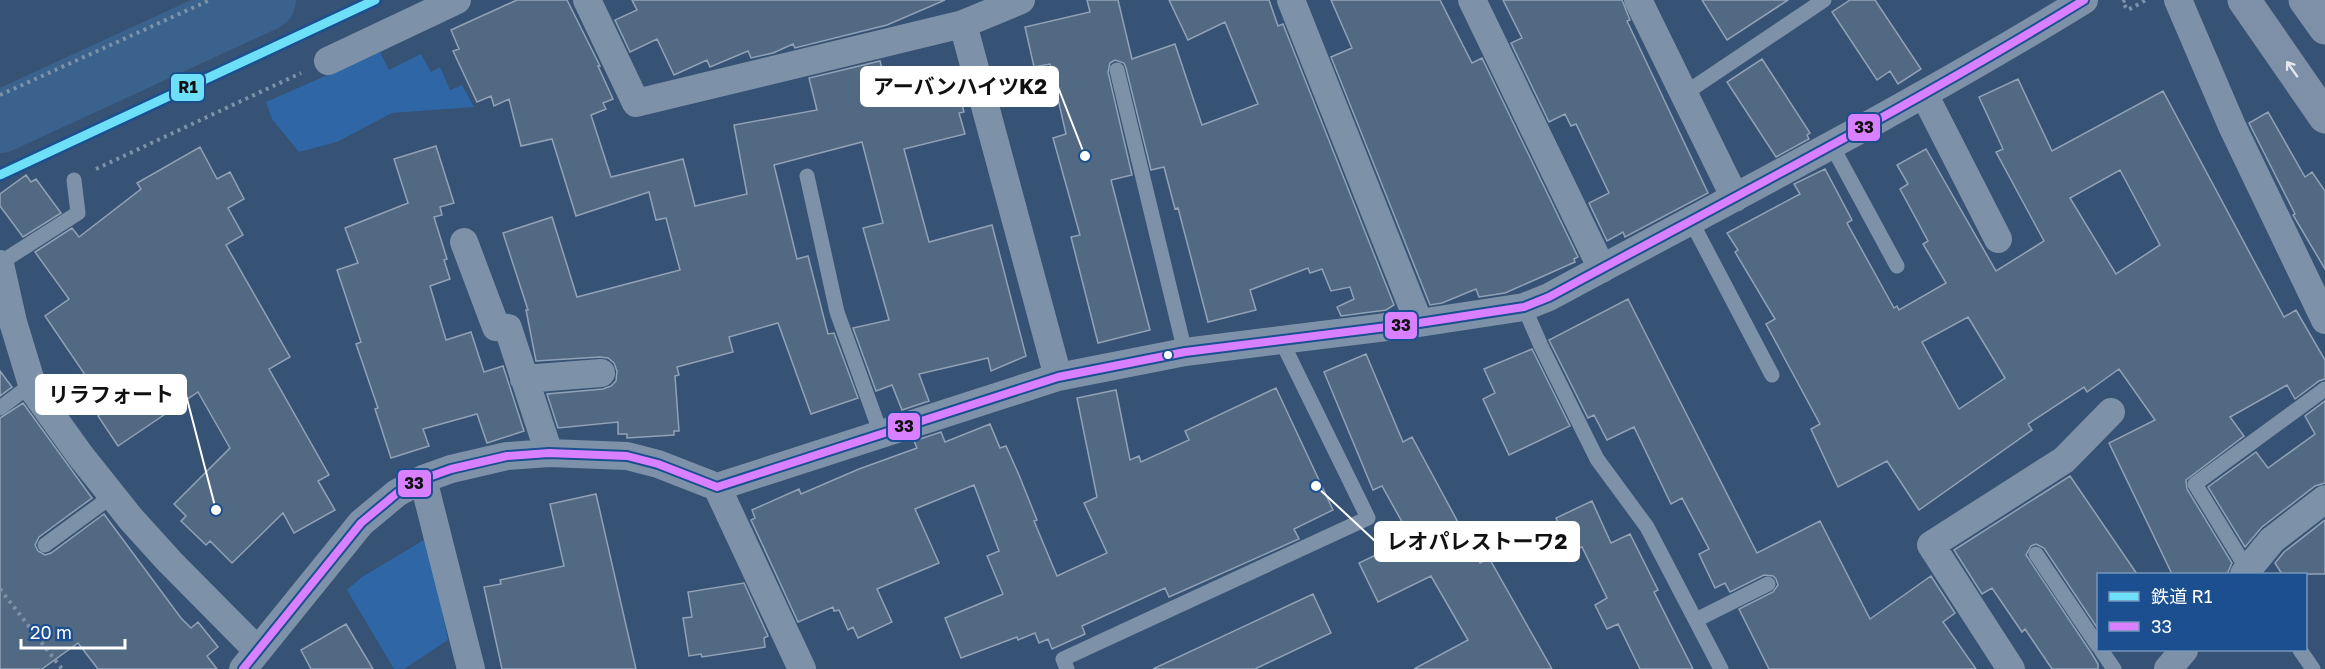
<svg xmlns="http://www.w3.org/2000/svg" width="2325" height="669" font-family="'Golos Text','Noto Sans JP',sans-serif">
	<rect width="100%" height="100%" fill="#365274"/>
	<path fill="#2f66a5" d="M380,52L389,70L421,54L431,72L440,67L450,90L462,85L474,107L392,113L337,142L299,152L272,119L266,102Z
		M427,538L448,640L404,669H394L347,590L362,577Z"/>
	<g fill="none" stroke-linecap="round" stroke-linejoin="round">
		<path stroke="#3b618d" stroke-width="62" d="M0,122L265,0"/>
	</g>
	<path fill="#526984" stroke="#92a2b6" stroke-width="1.5" fill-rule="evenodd" d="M517,0H567L600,66H598L613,99L603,103L606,109L591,115L611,177L683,159L695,206L747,194L734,125L817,110L809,78L880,61L887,88L953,71L964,112L959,113L965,134L904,149L929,242L992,225L1026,356L991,371L988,358L919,374L929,401L902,410L892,385L876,391L853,328L889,320L863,228L883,223L862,142L774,165L797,259L808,256L828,334L834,333L858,398L811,414L778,323L729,337L733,352L677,367L679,375L675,376L679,431H674V435L627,438V434H618V422L558,428L547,394L603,389L611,386L616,381L617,371L614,363L608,358L600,357L536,361L526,310H528L503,233L552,217L577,297L680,270L666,218L656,220L649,192L576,216L552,139L521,146L509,99L494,106L491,96L477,102L453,51L459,49L451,30Z
		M632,0H945L887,25L795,48L793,44L773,53L751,58L748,51L710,67L707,60L674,75L657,39L630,52L615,20L637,10Z
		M1087,0H1118L1132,59L1175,44L1202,125L1258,104L1225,22L1188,40L1169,0H1269L1278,26L1283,24L1394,305L1386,310L1341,316L1337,307L1354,299L1350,287L1331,291L1322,269L1310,273L1308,268L1250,290L1256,310L1208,322L1178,208L1175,209L1164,167L1151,170L1126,68L1124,63L1115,60L1110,63L1108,72L1132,175L1111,180L1150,330L1098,343L1071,237L1080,235L1053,138L1066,134L1050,64L1034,67L1025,27L1090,12Z
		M1331,0H1440L1472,63L1482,58L1578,257L1574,259L1575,262L1505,293L1479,297L1476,289L1442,303L1430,305L1331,57L1352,48Z
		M1503,0H1622L1630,20L1627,21L1708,193L1625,237L1623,232L1607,241L1589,203L1609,193L1576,124L1571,126L1565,114L1549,122L1511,43L1522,38Z
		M1702,0H1788L1727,40Z
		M1850,0H1875L1921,69L1898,84L1890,71L1877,80L1832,12Z
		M1762,59L1810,133L1807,135L1809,139L1776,157L1727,82Z
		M2018,79L2052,151L2163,91L2284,317L2296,310L2325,360V379L2319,381L2295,399L2287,385L2230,417L2244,436L2186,480L2187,489L2232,563L2227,574H2172L2109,443L2155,420L2119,369L2087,392L2084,387L2028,424L2032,430L1919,510L1887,461L1838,487L1811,429L1820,424L1766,324L1775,319L1735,252L1738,250L1727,233L1800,194L1794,184L1825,169L1852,220L1847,223L1894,308L1897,306L1899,310L1946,283L1923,244L1928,241L1900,189L1908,184L1897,165L1926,149L1996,271L2044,241L1996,152L2003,149L1979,97ZM2120,170L2160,245L2116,274L2070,198ZM1968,317L2005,378L1959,409L1922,342Z
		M2268,112L2305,177L2312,172L2325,191V269L2293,215L2295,214L2249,123Z
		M436,146L454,203L440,207L442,215L434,217L447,259L444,260L450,279L430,286L446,340L471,332L484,372L503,366L524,431L487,443L477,414L423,429L429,446L391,458L375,409L378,408L356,344L361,342L337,270L358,263L345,228L408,203L394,159Z
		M200,147L217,179L230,172L244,199L228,208L243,235L226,245L290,357L269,369L329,475L318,481L335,510L294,533L283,513L232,563L210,541L206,545L181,521L186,516L174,504L230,448L198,392L118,446L98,416L105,411L87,384L90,382L45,316L69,299L35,252L72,228L79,237L141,189L137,183Z
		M26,175L31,182L36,179L61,213L23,237L0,206V194Z
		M1628,299L1757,553L1820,521L1870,619L1931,576L1955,613L1943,622L1976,669H1769L1739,609L1773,592L1778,585L1776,579L1773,576L1764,575L1730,592L1725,583L1715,588L1699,554L1709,549L1682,498L1671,504L1634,427L1607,440L1594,415L1588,418L1549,340Z
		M1532,349L1570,426L1509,455L1483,399L1495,393L1484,369Z
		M1366,354L1403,442L1412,437L1480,563L1489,558L1552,669H1414L1468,640L1431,576L1378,602L1359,563L1411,538L1382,486L1373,490L1324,372Z
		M0,371L12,387L0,396Z
		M1276,388L1333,510L1294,529L1299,539L1169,597L1165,588L1082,626L1085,634L1052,649L1048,639L1039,643L1035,633L1018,640L1017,637L961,658L945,618L1003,594L987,556L999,551L974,485L915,509L939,563L877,589L892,622L858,638L853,627L848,630L839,610L834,611L833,607L798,622L751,520L755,518L752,510L799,489L801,494L859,469L917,448L914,441L941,432L945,442L990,424L1000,448L1006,446L1019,475L1037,520L1034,521L1057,576L1107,553L1084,503L1097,497L1077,398L1116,390L1130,460L1139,456L1141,462L1189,440L1185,431Z
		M2325,401V483L2315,486L2262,527L2245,547L2208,487L2256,452L2268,468L2315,434L2305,416Z
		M23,403L92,498L39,537L35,545L38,551L45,555L51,553L104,514L181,618L191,628L198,622L218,647L207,656L217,669H98L78,643L42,669H0V418Z
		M2070,476L2137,574H2098V629L2044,548L2036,544L2031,546L2026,555L2092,654L2098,664V669H2052L2025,629L2022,632L1992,588L1982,594L1954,550Z
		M596,494L636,669H502L484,587L501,584L500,580L564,566L550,504Z
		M1592,501L1611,543L1630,534L1658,590L1654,592L1693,669H1640L1618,624L1607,629L1595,605L1607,598L1582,547L1572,551L1556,518Z
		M2325,520V574H2282L2275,563L2284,552Z
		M744,583L768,636L764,638L765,647L702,657L701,654L689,656L683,618L692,617L688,592Z
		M1313,594L1331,633L1255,669H1153Z
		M346,624L373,669H311L301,650Z"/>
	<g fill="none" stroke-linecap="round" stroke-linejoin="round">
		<path stroke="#7d92a8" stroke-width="4" stroke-dasharray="3 4.5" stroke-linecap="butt" d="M2125,0L2122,2L2128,10L2146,0
			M0,95L210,0
			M96,169L301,73
			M0,589L62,669"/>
		<path stroke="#7d92a8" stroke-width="15" d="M1117,70L1185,352
			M1684,94L1824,0
			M1832,146L1897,266
			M807,176L837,312L881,434
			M1691,221L1772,375
			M0,263L78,213L74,180
			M1524,307L1541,346L1597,459L1647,527L1721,669
			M0,408L32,384
			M45,545L112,496
			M2036,554L2098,646
			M2250,574L2195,484L2325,389
			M1696,620L1768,584
			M2101,650L2114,669
			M2300,650L2313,669
			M1067,669L1063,659L1368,518L1281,340"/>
		<path stroke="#7d92a8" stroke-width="28" d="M587,0L636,103L963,24L1021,0
			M1291,0L1419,323
			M1472,0L1602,269
			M1638,0L1735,198
			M2178,0L2232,126L2325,320
			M963,24L1058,377
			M328,61L457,0
			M1924,94L1998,239
			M464,242L496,327L508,328L549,453
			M0,264L13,322L34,391L80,455L131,519L170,562L257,650
			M524,379L601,373
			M423,479L471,669
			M717,487L802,669
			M2244,574L2272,540L2325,499
			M243,669L361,523L397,493L423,479L451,469L507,456L549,453L627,456L658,464L717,487L1058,377L1185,352L1419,323L1524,307L1549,297C1728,200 1910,107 2084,0
			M2011,669L1931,545L2064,460L2111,412
			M2168,669L2184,650"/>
		<path stroke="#7e90a7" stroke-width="33" d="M2244,0L2325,117
			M2305,0L2325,28"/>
		<defs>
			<path id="bus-1" d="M243,669L361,523L397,493L423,479L451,469L507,456L549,453L627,456L658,464L717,487L1058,377L1185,352L1419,323L1524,307L1549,297C1728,200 1910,107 2084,0"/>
		</defs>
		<use href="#bus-1" stroke="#1b4f8f" stroke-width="12"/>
		<use href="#bus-1" stroke="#d880ff" stroke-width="8"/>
		<defs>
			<path id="rail-1" d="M0,175L375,0"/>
		</defs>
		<use href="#rail-1" stroke="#1b4f8f" stroke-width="14"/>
		<use href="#rail-1" stroke="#6ddff8" stroke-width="9"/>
	</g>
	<defs><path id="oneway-shaft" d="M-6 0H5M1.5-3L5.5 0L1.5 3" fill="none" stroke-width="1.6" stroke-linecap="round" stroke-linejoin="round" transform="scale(1.5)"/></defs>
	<use stroke="#e5e9ed" href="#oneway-shaft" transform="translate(2292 69) rotate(-125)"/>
	<circle fill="#fff" stroke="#1b4f8f" stroke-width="2" cx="1168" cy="355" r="5"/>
	<path fill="none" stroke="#fff" stroke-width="2" d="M1085 156L1058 87M216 510L186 395M1316 486L1375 541"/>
	<g fill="#fff" stroke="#1b4f8f" stroke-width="2">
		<circle cx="1085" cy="156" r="6"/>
		<circle cx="216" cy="510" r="6"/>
		<circle cx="1316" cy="486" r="6"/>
	</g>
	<g fill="#fff" stroke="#fff" stroke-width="2">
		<rect x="861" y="67" width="197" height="39" rx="6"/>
		<rect x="36" y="375" width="150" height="39" rx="6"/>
		<rect x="1375" y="522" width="204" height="39" rx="6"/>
	</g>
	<g font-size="21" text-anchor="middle" font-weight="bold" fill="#111">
		<text x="960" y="94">アーバンハイツK2</text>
		<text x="111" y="402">リラフォート</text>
		<text x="1477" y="549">レオパレストーワ2</text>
	</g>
	<g stroke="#1b4f8f" stroke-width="2">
		<rect x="170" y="73" width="35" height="29" rx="6" fill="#6ddff8"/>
		<rect x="1847" y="113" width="34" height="29" rx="6" fill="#d880ff"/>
		<rect x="1384" y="311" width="34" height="29" rx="6" fill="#d880ff"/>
		<rect x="887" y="412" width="34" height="29" rx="6" fill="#d880ff"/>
		<rect x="397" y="469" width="35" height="29" rx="6" fill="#d880ff"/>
	</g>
	<g font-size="16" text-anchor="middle" font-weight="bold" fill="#111">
		<text x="188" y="93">R1</text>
		<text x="1864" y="133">33</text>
		<text x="1401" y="331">33</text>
		<text x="904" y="432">33</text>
		<text x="414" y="489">33</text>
	</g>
	<rect x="2097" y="573" width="210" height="78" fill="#1b4f8f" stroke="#7695bc" stroke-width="1.5"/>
	<rect x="2109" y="592" width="30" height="9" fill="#6ddff8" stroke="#7695bc" stroke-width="1.5"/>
	<text x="2151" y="603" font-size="18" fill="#ffffff">鉄道 R1</text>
	<rect x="2109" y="622" width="30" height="9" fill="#d880ff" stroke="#7695bc" stroke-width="1.5"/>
	<text x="2151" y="633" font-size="18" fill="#ffffff">33</text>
	<path d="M21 639v9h104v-9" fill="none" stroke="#ffffff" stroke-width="3"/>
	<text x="30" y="639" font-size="18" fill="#ffffff" stroke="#1b4f8f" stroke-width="4.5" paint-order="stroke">20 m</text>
</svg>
